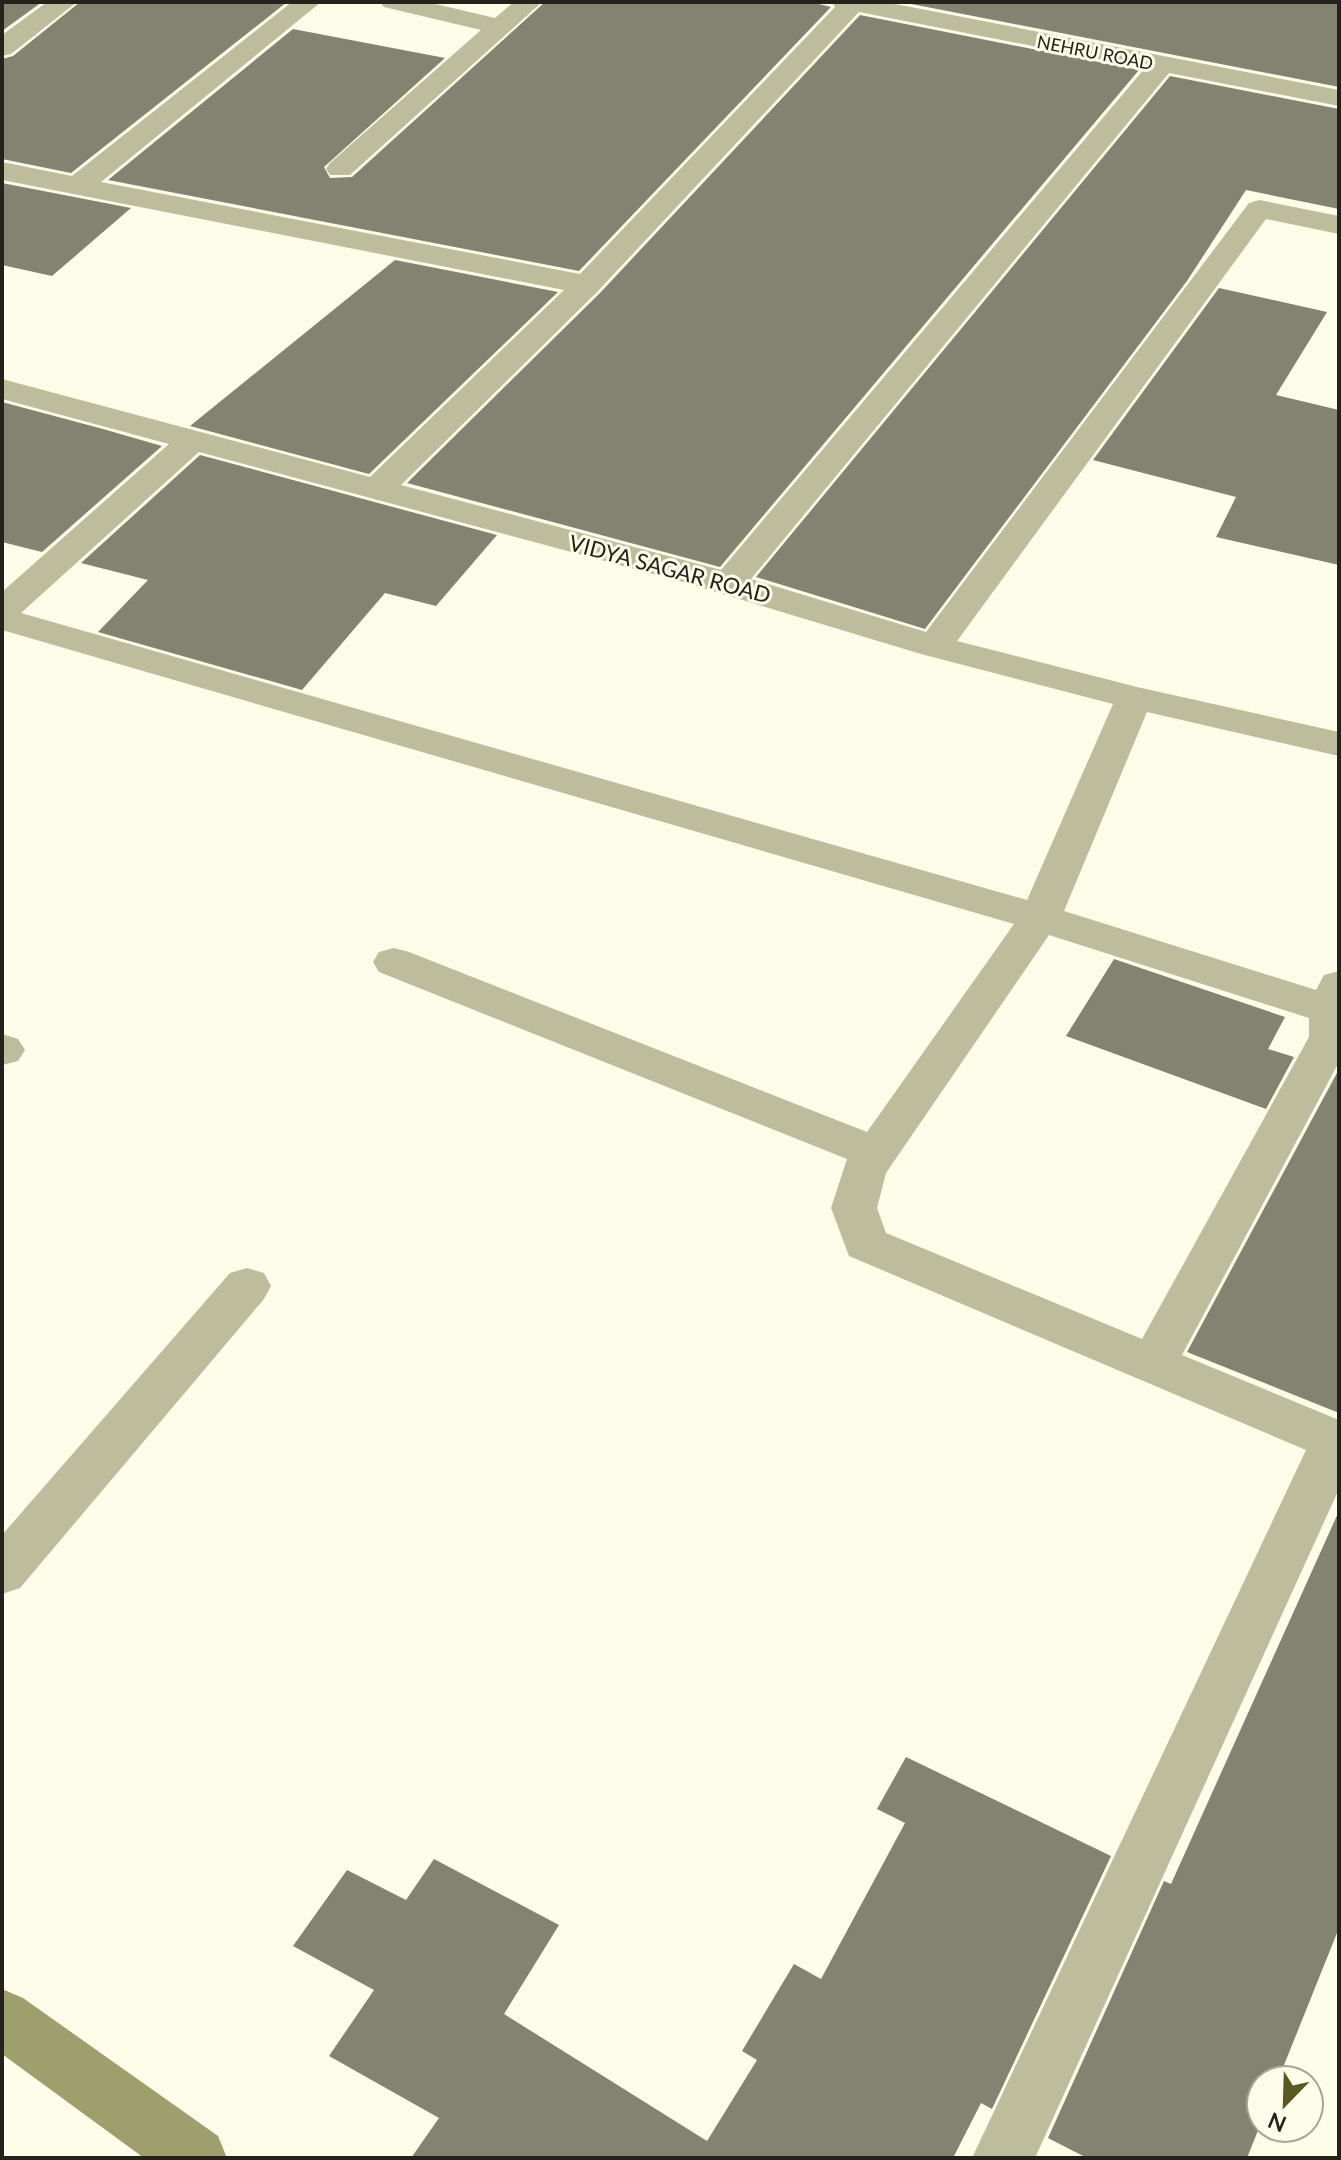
<svg xmlns="http://www.w3.org/2000/svg" width="1341" height="2160" font-family="Lato,sans-serif">
	<rect width="100%" height="100%" fill="#fcfce8"/>
	<path fill="#838372" d="M2,2H42L2,31Z
		M80,2H287L71,173L2,159V59L13,56Z
		M545,2H811L831,7L579,271L108,180L293,29L445,58L324,167L330,178L352,177Z
		M901,2H1339V87Z
		M860,15L1139,70L720,567L407,483L600,293Z
		M1170,76L1339,109V209L1246,190L1187,281L925,629L756,577Z
		M2,183L131,208L52,276L2,265Z
		M395,260L558,292L369,474L190,426Z
		M1219,288L1327,312L1276,395L1339,410V565L1216,537L1236,497L1093,460Z
		M2,402L103,429L162,446L42,552L2,542Z
		M200,455L497,535L436,606L385,593L302,690L98,632L148,580L81,563Z
		M1114,959L1285,1017L1268,1049L1294,1057L1266,1109L1066,1036Z
		M1338,1071H1339V1413L1187,1352Z
		M1339,1511V1928L1278,2080H1261V2123L1247,2158H1087L1048,2138L1164,1881L1171,1884Z
		M906,1757L1111,1856L992,2109L981,2103L953,2158H411L439,2118L329,2056L374,1990L293,1946L347,1870L406,1900L434,1859L559,1925L504,2014L707,2141L757,2060L742,2051L794,1964L821,1979L905,1823L877,1809Z"/>
	<g fill="none" stroke-linecap="round" stroke-linejoin="round">
		<path fill="#bdbd9d" fill-rule="evenodd" d="M47,2H77L11,54L2,56V35Z
			M292,2H321L101,182L580,274L835,7L832,2H885L1339,90V106L1169,73L751,579L926,632L1249,203L1259,200L1339,216V234L1266,219L957,641L1137,687L1339,732V756L1147,712L1064,911L1316,990L1324,975L1339,971V1062L1182,1355L1339,1420V1489L1035,2158H972L1306,1450L849,1256L831,1208L847,1159L379,972L373,962L379,952L394,948L409,952L867,1132L1014,924L2,630V592L169,444L2,399V379L370,477L564,290L2,180V162L72,176ZM859,12L1145,68L721,570L401,485L598,291ZM199,452L683,582L921,654L1113,704L1027,900L21,613ZM1049,935L1309,1018V1037L1142,1339L886,1233L877,1208L886,1173Z
			M380,2H427L495,18L514,2H542L350,175H330L326,169L330,163L481,30L384,7Z
			M2,1034L18,1039L25,1050L18,1061L2,1065Z
			M247,1268L264,1273L271,1286L264,1299L20,1588L2,1594V1535L230,1273Z"/>
		<path fill="#9f9f6e" fill-rule="evenodd" d="M2,1989L23,1998L218,2136L227,2158H144L2,2054Z"/>
	</g>
	<g text-anchor="middle" stroke-width="6" stroke-linejoin="round" paint-order="stroke">
		<g font-size="18" fill="#23231c" stroke="#fcfce8">
			<text transform="translate(1095 53) rotate(11)" y="6">NEHRU ROAD</text>
		</g>
		<g font-size="22" fill="#23231c" stroke="#fcfce8">
			<text transform="translate(670 569) rotate(15)" y="8">VIDYA SAGAR ROAD</text>
		</g>
	</g>
	<rect width="1341" height="2160" fill="none" stroke="#23231c" stroke-width="8"/>
	<g transform="translate(1285 2104) rotate(203)"><circle r="38" fill="#fcfce8" stroke="#a5a596" stroke-width="2"/>
	<path d="M0-6L14 30L0 20L-14 30Z" fill="#5a5825"/>
	<text y="-12" font-size="22" font-weight="bold" text-anchor="middle" fill="#23231c">N</text>
	</g>
</svg>
